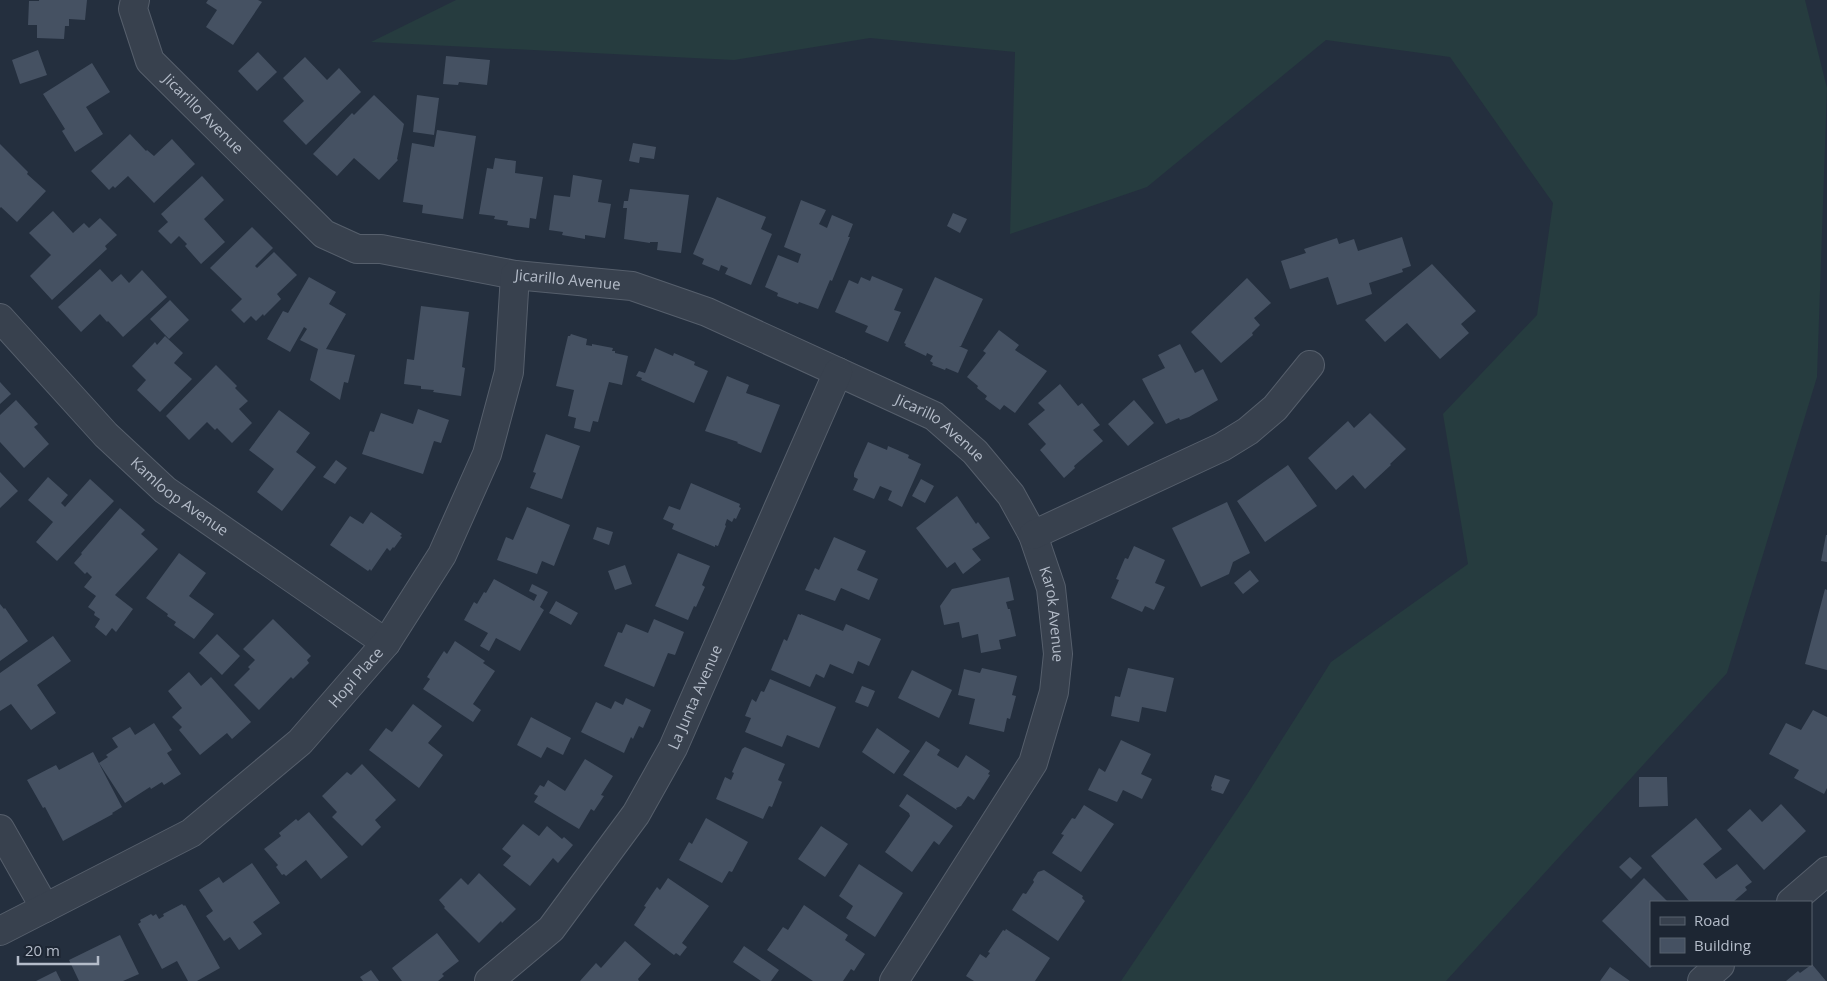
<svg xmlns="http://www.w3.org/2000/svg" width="1827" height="981" font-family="'Open Sans',sans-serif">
	<rect width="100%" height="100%" fill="#242f3e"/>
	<path fill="#263c3f" d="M456,0H1805L1827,88L1817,377L1727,673L1446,981H1121L1248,793L1331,662L1468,564L1443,414L1537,315L1553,203L1450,57L1326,40L1147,187L1010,234L1015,52L870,38L734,60L371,42Z"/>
	<path fill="#455162" d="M39,0H87L85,20L69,19V26H65L64,39L37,38V25H28L29,1H39Z
		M208,0H258L262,2L233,45L206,27L217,10L206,3Z
		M38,50L47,75L20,84L12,60Z
		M258,52L277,72L257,91L238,71Z
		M446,56L490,60L487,85L459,82L458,85L443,84Z
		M305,57L327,80L339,68L361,92L306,145L283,121L304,101L283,78Z
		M92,63L110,92L86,107L103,134L75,152L62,131L65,129L43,94Z
		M374,95L404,124L397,159L398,160L379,180L354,158L337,176L313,154L352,113L354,115Z
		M417,95L439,98L434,135L413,132Z
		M437,130L476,136L463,219L422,213L423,205L403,202L412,143L434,147Z
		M130,134L146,151L147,150L154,156L172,139L195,164L154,203L128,176L115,188L113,186L109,190L91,171Z
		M633,143L656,147L654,159L640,157L639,163L629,161Z
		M0,144L28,172L27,174L46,191L17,222L1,207L0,208Z
		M495,158L516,161L515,173L543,177L536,219L530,218L529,228L507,225L508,221L494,219L495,216L479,214L487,168L493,169Z
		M573,175L602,180L598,202L611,204L605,238L585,235V239L562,235L563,232L549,230L554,195L570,197Z
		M202,176L224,200L204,219L225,242L201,264L185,246L187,244L179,236L171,244L158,231L168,222L161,214Z
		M630,189L689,195L681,253L657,250L658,242H650V243L624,239L627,208H623L624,201H628Z
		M717,197L766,217L761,229L772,234L751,285L725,274L728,268L721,265L719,271L702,264L704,259L693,254Z
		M801,200L826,210L819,224L827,228L832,215L853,224L848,237H850L832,281L830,280L818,309L799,302L798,304L777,296L778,293L765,287L778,255L798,263L801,254L784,247Z
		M53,211L73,233L84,223L89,228L100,218L117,235L105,246L107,249L52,300L30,276L51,255L29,233Z
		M953,213L967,219L960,233L947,226Z
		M252,227L273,248L255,266L257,268L274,252L297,275L277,294L281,299L264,316L263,314L256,321L251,316L244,323L231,310L242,299L210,268Z
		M1402,237L1411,266L1402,269L1403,272L1369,283L1372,294L1337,305L1328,277L1290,289L1281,261L1306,253L1304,249L1337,238L1339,244L1354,239L1358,251Z
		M1432,264L1476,311L1461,324L1469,333L1440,359L1407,323L1385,342L1365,320Z
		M100,269L112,282L121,274L129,283L142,270L167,297L123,337L108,321L107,322L100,314L81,332L58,307Z
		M872,276L903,289L894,310L901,312L888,342L865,332L868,326L835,312L849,280L858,284L861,277L870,281Z
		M309,277L336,292L329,304L346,314L326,349L355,355L348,383L344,382L340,400L310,380L318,349L300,340L307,329L304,327L290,352L267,339L283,311L288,313Z
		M935,277L983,299L961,346H959L968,350L958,373L946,368L945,370L932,365L933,363L930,361L933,356L927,353L926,356L905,346L906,344L904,343Z
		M1247,278L1271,303L1254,318L1260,325L1252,333L1253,335L1221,363L1191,332Z
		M170,300L189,320L169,339L150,319Z
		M421,306L469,312L462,367L465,368L461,396L433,392L434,390L421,389V386L404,384L407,359L414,360Z
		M999,330L1019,345L1015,350L1047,371L1015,413L1004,405L1000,410L985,399L987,396L977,388L978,386L967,377L986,353L983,351Z
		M571,334L587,339L586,345L592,346V344L613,348L612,351H615V353L628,356L622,385L609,382L598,422L593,421L590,432L574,428L576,418L568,416L574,390L556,386L568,336H570Z
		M165,336L183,353L174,363L192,379L160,412L137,390L146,380L132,366L155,342L157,345Z
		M1180,344L1195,373L1203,369L1218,400L1189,417L1180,420L1179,418L1166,424L1142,379L1165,368L1158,355Z
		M655,348L673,356L674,353L695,362L694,365L708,371L694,403L641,380L642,378L636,376L639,371L645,373Z
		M216,365L237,386L235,388L248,401L239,409L252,423L232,443L217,428L215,430L207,422L189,440L166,416Z
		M727,376L749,385L746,393L780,405L761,453L737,443L738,442L705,431Z
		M0,382L11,394L0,404Z
		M1060,384L1078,406L1082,403L1100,425L1093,430L1103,441L1074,466L1075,468L1064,478L1040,450L1046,444L1028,424L1045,410L1038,403Z
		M16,400L38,424L34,427L49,444L24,468L0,442V415Z
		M1134,400L1154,423L1128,446L1108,424Z
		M418,409L449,420L441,443L434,441L423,474L362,454L370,431L374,432L381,413L413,424Z
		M279,410L310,433L296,452L316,467L282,511L257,492L274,469L249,450Z
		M1370,413L1406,449L1390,464L1391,465L1365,489L1353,475L1336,490L1308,458L1348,421L1354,428Z
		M546,434L580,446L562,499L530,488L536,473L533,472Z
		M868,442L887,450L888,446L909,455L908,458L921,464L902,507L888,500L892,491L880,486L874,499L853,490L858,479L854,477V473Z
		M336,460L347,468L335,484L323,477Z
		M1288,465L1317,506L1265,542L1237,501Z
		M0,472L18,491L0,508Z
		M48,477L68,495L61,503L65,507L90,479L114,501L57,561L36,542L53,522L28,500Z
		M921,479L934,486L925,503L912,496Z
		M691,483L740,504L739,507L741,508L736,519L734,518L732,522L727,519L725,525L726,526L718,546L715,545V547L672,529L674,524L663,519L669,506L680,510Z
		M957,496L976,524L978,522L990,538L972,549L981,560L963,574L955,562L947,568L916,528Z
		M1227,502L1250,553L1233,562L1229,574L1201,587L1172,528Z
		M527,507L570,525L554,566L542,561L537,574L497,560L506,537L513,540Z
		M120,508L145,530L141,534L158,549L115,595L133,609L116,632L112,628L106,636L95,627L100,619L94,615L95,612L88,607L96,596L84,587L92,577L87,572L85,574L74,563L82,554L81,553Z
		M371,512L402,534L400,536L402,537L394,548L393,547L390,551L387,548L371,571L370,569L368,571L330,545L350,516L363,524Z
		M597,527L613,532L609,545L593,539Z
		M1826,535H1827V562L1821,561Z
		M834,537L866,551L857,570L878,579L869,600L841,588L835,601L805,590L815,568L819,570Z
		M1134,546L1165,560L1155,583L1165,587L1154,610L1145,606L1142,612L1111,598L1119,580L1116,579L1125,558L1128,559Z
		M179,553L206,573L189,596L214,614L194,639L174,625L176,622L167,616L168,614L146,598Z
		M678,553L710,566L702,585L705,587L696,607L694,606L688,620L655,606Z
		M625,565L632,584L615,590L608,571Z
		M1250,570L1259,581L1243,594L1234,583Z
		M1009,577L1014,600L1006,602L1008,609H1010L1016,636L999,640L1001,649L981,653L978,634L962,638L959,622L944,625L940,606L952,589Z
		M494,579L534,601L537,595L529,591L532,584L548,592L540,607L544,610L520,651L496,638L489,651L480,646L488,633L464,620L474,602L477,604L484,592L486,593Z
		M1825,589L1827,590V670L1805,664Z
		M556,601L578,613L571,625L549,613Z
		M0,604L4,609L5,608L28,641L0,661Z
		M798,614L801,615V614L843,631L846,624L881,639L869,666L858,661L853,674L830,664L824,678L816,674L810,687L771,670L784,639L787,641Z
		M273,619L311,656L307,660L309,663L293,679L291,677L259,710L234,685L250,669L248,667L255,660L243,649Z
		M654,619L684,632L675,655L668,653L654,687L604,666L618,632L622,633L626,624L648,633Z
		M217,634L240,656L222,675L199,653Z
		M53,636L71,661L37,685L56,713L31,730L11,704L0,711V673Z
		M455,641L485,661L483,663L495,671L473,704L481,710L473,722L423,689L430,679L427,677L444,651L447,654Z
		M982,668L1017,676L1012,695L1016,696L1010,719L1007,718L1004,732L969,724L975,699L958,695L964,669L980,673Z
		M1128,668L1174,678L1166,712L1142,707L1139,722L1111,716L1115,696L1120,697Z
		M912,670L952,690L939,718L898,698Z
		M189,672L201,686L211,677L251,722L232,739L227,733L200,755L179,730L182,727L172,717L182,708L168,691Z
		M770,679L836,707L819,748L787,735L782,747L745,732L751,718L745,716L752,699L756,702L761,691L764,692Z
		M862,686L875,691L868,707L855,702Z
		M626,698L651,710L643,728L639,726L633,739L631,737L624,753L581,732L596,702L611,709L615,701L623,705Z
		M413,704L442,726L428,743L443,755L419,788L369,750L386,728L392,732Z
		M1813,710L1827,717V788L1824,794L1794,778L1799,770L1769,754L1786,723L1801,730Z
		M531,717L571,738L563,755L547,747L541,758L517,745Z
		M154,723L172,750L167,753L181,774L164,785L162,782L151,789L150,787L125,803L99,763L108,757L106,755L118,747L112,738L130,727L135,735Z
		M877,728L910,751L894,774L862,752Z
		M1121,740L1151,754L1141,774L1152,779L1142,799L1123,790L1117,802L1088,790L1099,768L1105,772Z
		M926,741L940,750L937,755L958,768L966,755L990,771L988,774L990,775L974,800L968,796L961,806L956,808L957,810L903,775Z
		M745,747L785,764L778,780L782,782L772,807L769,806L763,819L716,799L725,777L731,780L734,773L732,772L742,749Z
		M93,752L122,807L112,813L113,814L63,841L45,807L43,808L27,780L56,765L59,770Z
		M585,759L613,776L601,795L604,796L594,811L591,809L579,829L534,802L538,796L534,794L540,785L544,787L548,780L565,791Z
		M362,764L396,800L375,820L381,827L362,846L332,817L337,812L322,796L347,772L351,775Z
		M1215,775L1230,780L1223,794L1211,790L1212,787L1211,786Z
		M1639,777H1667L1668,806L1639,807Z
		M907,794L953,826L939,845L934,841L912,872L885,852L910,816L909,813L899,806Z
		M1781,804L1806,831L1764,870L1727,830L1750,809L1762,822Z
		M1084,805L1114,824L1081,872L1052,853L1064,835L1061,834L1072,818L1075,819Z
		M309,812L348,857L321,879L306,860L286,876L284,874L282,875L276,867L278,865L264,849L281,836L279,833L296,819L298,821Z
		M706,818L748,842L732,872L729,871L722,883L679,860L689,842L692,844Z
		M1696,818L1722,849L1703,864L1716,879L1737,864L1752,882L1745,887L1747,890L1733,902H1690L1651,856Z
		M523,824L539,836L547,826L562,839L564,837L573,845L558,863L553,858L530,886L503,865L511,856L502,849Z
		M821,826L848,844L825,877L798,859Z
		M1630,857L1642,868L1631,879L1619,867Z
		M252,863L280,903L253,922L262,934L239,950L230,937L224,941L206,916L213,911L199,890L219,877L223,883Z
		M859,864L903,893L875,937L846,918L853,906L839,896Z
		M1044,870L1083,896L1082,898L1085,901L1058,941L1012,910L1023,893L1026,894L1034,882L1033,880L1038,872Z
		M479,873L516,909L502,923L501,921L479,943L444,908L445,907L439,900L461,878L468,885Z
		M668,878L709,906L682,943L687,947L680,956L676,953L674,955L634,925L646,907L644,906L657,887L660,890Z
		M1644,878L1668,902H1651V965H1653L1650,968L1602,921Z
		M182,904L184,906L185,905L220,968L197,981H188L177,961L162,969L138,924L141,922L140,920L151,914L153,916L156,914L159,919L164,916L163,914Z
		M804,905L848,935L845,940L865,954L854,971L851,969L843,981H813L767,950L783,927L788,930Z
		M1006,929L1050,958L1035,981H974L966,976L980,954L986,958L990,953L988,952L1003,930L1005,931Z
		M437,933L459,961L442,974L444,976L438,981H402L392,968Z
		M120,935L139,974L123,981H79L69,960Z
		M625,941L651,964L638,979L639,981H580L596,963L601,968Z
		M744,946L779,970L771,981H761L733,962Z
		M1811,963L1826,981H1786L1798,971L1800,973L1811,965Z
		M1610,967L1630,981H1600Z
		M371,970L379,981H363L360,977Z
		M56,971L61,981H36Z"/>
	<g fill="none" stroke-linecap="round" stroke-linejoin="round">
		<defs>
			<g id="minor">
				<path id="s1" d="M135,0L133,9L150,61L324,234L357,249H381L515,275L632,286L707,312L934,416L975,452L1011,495L1033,535L1051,588L1058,654L1054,692L1033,763L894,981"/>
				<path id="s2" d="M0,318L106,435L165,490L386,643"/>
				<path d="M1033,535L1222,447L1248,431L1275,408L1310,365"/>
				<path d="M0,829L45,908"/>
				<path id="s3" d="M0,931L191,833L300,742L386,643L442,555L487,454L509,372L515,275"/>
				<path id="s4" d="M489,981L551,929L636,814L673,748L838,372"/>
			</g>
			<path id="tertiary" d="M1791,902L1827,871
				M1702,981L1720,965"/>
		</defs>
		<use href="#minor" stroke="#565f6c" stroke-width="30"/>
		<use href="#tertiary" stroke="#565f6c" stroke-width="30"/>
		<use href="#minor" stroke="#38414e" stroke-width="28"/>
		<use href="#tertiary" stroke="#38414e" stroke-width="28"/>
	</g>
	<g text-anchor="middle" stroke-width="5" stroke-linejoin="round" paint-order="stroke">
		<g font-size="15" fill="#b4bcc9" stroke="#1d2633">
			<text dy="5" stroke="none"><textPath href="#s1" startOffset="139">Jicarillo Avenue</textPath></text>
			<text dy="5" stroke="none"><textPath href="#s1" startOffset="559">Jicarillo Avenue</textPath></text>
			<text dy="5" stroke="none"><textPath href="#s1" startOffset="964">Jicarillo Avenue</textPath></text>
			<text dy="5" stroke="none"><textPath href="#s2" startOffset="254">Kamloop Avenue</textPath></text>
			<text dy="5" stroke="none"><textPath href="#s1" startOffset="1191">Karok Avenue</textPath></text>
			<text dy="5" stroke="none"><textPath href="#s3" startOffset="442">Hopi Place</textPath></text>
			<text dy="5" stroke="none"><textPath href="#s4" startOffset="355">La Junta Avenue</textPath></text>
		</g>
	</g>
	<rect x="1650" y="901" width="162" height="65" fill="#1d2633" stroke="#59626f"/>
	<rect x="1660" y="917" width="25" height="8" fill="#38414e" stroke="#59626f"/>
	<text x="1694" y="926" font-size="15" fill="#b4bcc9">Road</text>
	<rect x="1660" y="938" width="25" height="15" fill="#455162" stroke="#59626f"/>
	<text x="1694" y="951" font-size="15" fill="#b4bcc9">Building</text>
	<path d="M18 956v8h80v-8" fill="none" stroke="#b4bcc9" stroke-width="2.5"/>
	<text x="25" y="956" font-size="15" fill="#b4bcc9" stroke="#1d2633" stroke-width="4" paint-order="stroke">20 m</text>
</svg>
